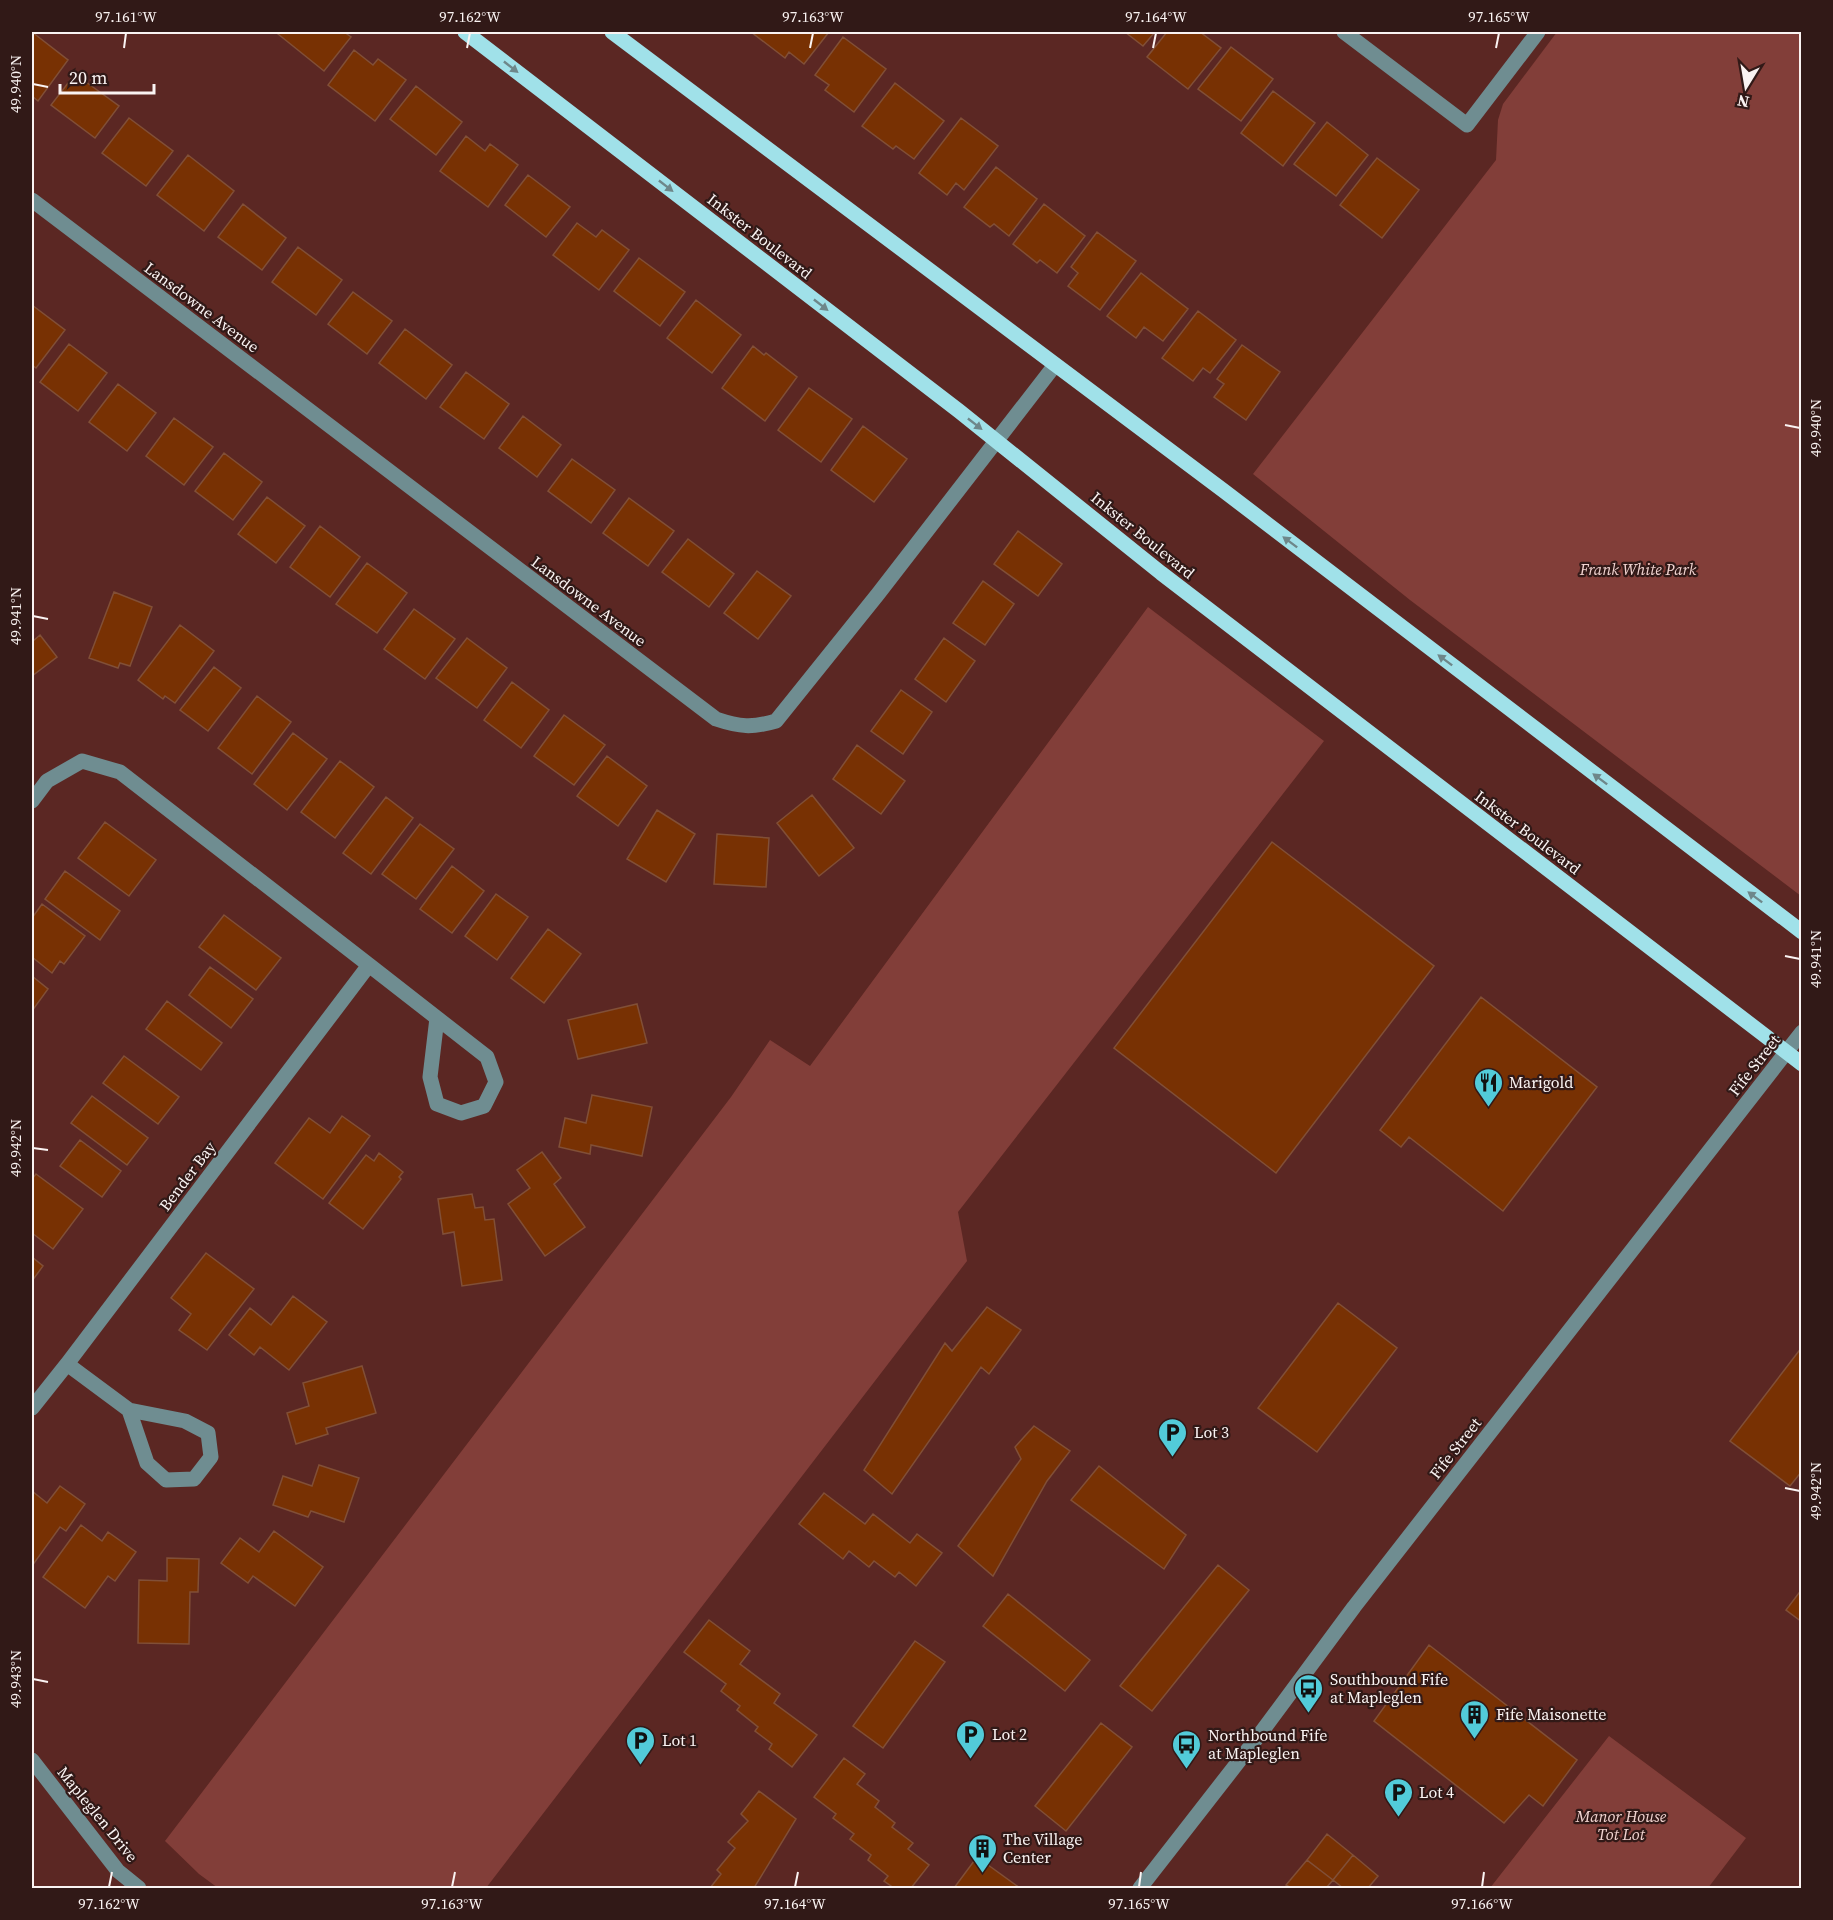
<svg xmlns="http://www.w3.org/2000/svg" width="1833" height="1920" font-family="'Source Serif 4',serif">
	<rect width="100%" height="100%" fill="#5b2723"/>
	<path fill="#823e39" d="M1557,32H1801V896L1410,600L1253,474L1496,160L1498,120L1503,104Z
		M1148,607L1324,741L958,1212L967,1261L486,1888H218L199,1874L165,1841L731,1097L770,1040L810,1066Z
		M1609,1736L1746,1838L1708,1888H1490Z"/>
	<path fill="#783103" stroke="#814f37" stroke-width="1.5" d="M32,32L68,60L38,101L32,96Z
		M280,32H344L351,37L324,71L278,34Z
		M751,32H829L804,64L789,52L785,58Z
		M1125,32H1155L1143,46Z
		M1167,32H1200L1221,48L1188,89L1147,57Z
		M843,37L886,69L854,112L825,90L829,85L815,75Z
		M1231,47L1273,79L1241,121L1198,89Z
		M354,50L373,65L378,59L406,80L375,121L328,85Z
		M75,74L119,106L95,138L51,105Z
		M895,83L944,121L914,159L896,146L893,149L862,126Z
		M416,86L462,122L436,155L390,119Z
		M1273,91L1315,123L1283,166L1241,133Z
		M129,118L173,151L146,186L102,153Z
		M961,118L998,146L964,190L956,183L947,195L919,173Z
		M1327,122L1368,155L1336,196L1294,164Z
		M466,136L485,151L490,144L518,165L488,207L440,171Z
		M188,155L234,191L204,231L157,195Z
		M1377,158L1419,190L1382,238L1340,205Z
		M996,167L1037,199L1009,236L994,224L990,227L964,207Z
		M528,175L570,207L546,237L505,205Z
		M243,204L286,238L262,270L218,237Z
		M1044,204L1085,236L1057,273L1040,260L1037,263L1013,244Z
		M577,223L596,237L602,230L629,250L599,290L553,255Z
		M1097,232L1136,261L1100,310L1068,286L1078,273L1071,267Z
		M298,247L342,280L316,315L272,282Z
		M639,258L685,292L660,326L614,291Z
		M1141,273L1188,309L1163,341L1144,327L1136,338L1107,316Z
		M353,292L392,321L367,354L328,324Z
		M696,300L741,335L712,373L667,338Z
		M32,305L65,330L36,368L32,365Z
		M1198,311L1236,340L1210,373L1203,368L1193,381L1162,358Z
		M405,329L452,365L426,399L379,363Z
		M69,344L107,373L78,411L40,382Z
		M1242,345L1280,372L1246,420L1214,397L1224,384L1217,379Z
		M753,346L764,355L766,353L797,377L765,421L722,388Z
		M466,372L509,404L484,439L440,407Z
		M118,384L156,413L127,451L89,422Z
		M809,388L852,419L821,462L778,430Z
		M523,416L561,445L537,477L499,448Z
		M174,418L213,447L184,485L146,456Z
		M863,426L907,459L874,502L831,470Z
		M224,453L262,482L233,520L195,491Z
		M572,459L615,490L591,523L548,491Z
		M267,497L305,526L276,563L238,534Z
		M629,498L674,531L648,566L603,533Z
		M320,526L360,557L330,597L290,567Z
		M1018,531L1062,564L1038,596L994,564Z
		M688,539L734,574L709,607L662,572Z
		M367,563L407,593L377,633L336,604Z
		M757,571L791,596L758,639L724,613Z
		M983,581L1014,604L985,645L953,623Z
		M114,592L152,607L130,666L120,663L118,668L89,658Z
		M414,609L455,639L425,679L384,649Z
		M180,625L214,651L175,703L165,696L163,699L138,680Z
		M40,635L57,657L32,676V639L33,641Z
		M467,638L507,668L477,708L436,678Z
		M944,638L975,661L946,702L915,679Z
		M214,667L241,688L208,731L180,710Z
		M512,682L549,710L521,748L484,720Z
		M901,690L932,712L903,754L871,731Z
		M257,696L291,722L252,774L218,748Z
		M564,715L605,745L574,785L534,756Z
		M293,733L327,759L287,810L254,784Z
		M857,745L905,781L881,814L833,779Z
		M607,756L647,786L618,826L577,796Z
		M340,761L374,787L335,838L301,812Z
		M812,795L854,848L819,876L777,823Z
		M386,797L413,818L371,874L343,853Z
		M657,810L695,834L666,882L627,859Z
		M105,822L156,860L129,896L78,858Z
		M420,824L454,849L416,899L382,874Z
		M717,834L769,838L766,887L714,884Z
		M1272,842L1434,966L1276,1173L1114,1048Z
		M452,866L484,891L452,933L420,909Z
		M65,871L120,911L100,940L45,899Z
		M496,894L528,917L497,960L465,936Z
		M42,904L85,936L64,964L60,961L52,973L32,957V918Z
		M224,915L281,958L256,990L199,947Z
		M548,929L581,954L544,1003L511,978Z
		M210,967L253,999L231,1028L189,995Z
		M32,976L48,989L32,1011Z
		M1481,997L1597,1087L1503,1211L1409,1137L1401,1147L1380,1130Z
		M167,1001L222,1043L201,1070L146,1029Z
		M637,1004L647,1043L578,1059L568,1020Z
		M124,1056L179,1097L158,1124L103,1083Z
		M592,1095L652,1107L642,1156L591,1145L590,1154L559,1147L565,1118L586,1123Z
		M92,1096L148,1138L127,1165L71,1123Z
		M342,1116L370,1136L323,1199L275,1163L309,1118L330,1133Z
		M80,1140L121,1171L102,1197L60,1166Z
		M542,1152L561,1178L554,1184L585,1227L545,1256L508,1204L530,1188L517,1170Z
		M379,1153L403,1172L399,1177L401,1179L363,1229L329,1203L366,1155L374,1161Z
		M36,1174L83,1209L53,1249L32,1233V1179Z
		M472,1194L475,1208L483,1207L485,1220L494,1219L502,1280L462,1286L454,1232L443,1234L438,1199Z
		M206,1253L254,1289L207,1350L179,1330L191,1314L171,1298Z
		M32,1257L43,1266L32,1281Z
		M293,1296L327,1322L289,1370L260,1347L254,1355L229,1335L250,1308L271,1325Z
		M1338,1303L1397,1348L1317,1452L1258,1408Z
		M987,1307L1021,1330L989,1374L981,1367L892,1494L864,1470L945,1343L952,1351Z
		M1802,1347V1471L1790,1486L1730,1441Z
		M362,1366L376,1413L326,1428L328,1434L296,1444L287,1413L309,1406L303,1383Z
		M1034,1426L1070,1451L1047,1481L993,1576L958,1546L1021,1459L1015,1447Z
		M319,1465L359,1478L344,1522L311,1511L308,1517L273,1505L283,1476L312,1486Z
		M1099,1466L1186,1535L1164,1569L1071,1500Z
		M60,1486L85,1504L66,1531L60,1527L32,1566V1491L47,1503Z
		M824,1493L865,1524L873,1514L910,1543L917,1534L942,1553L916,1586L899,1572L895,1577L874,1561L869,1567L849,1551L843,1559L799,1524Z
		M81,1525L102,1541L108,1532L136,1552L115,1581L108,1576L85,1608L43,1577Z
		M274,1531L323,1567L295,1606L253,1576L248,1583L221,1563L240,1538L259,1552Z
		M167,1558L199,1559L198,1592H190L189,1644L138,1643L139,1580L167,1581Z
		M1218,1565L1249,1590L1152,1711L1120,1686Z
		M1802,1589V1622L1786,1610Z
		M1008,1594L1090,1660L1065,1691L983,1626Z
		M709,1620L750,1651L740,1664L780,1694L774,1703L817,1735L792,1767L769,1749L772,1744L755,1731L758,1727L737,1710L740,1706L721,1691L726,1684L684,1652Z
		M915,1641L945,1662L883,1748L853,1726Z
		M1429,1645L1577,1760L1543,1806L1529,1795L1504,1823L1374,1721Z
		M1101,1723L1132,1747L1066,1831L1035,1806Z
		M844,1758L865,1774L857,1784L879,1801L875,1807L895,1823L892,1827L913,1843L908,1849L929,1865L911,1888H894L884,1881L888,1876L868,1860L871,1855L850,1839L854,1834L833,1818L836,1814L814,1797Z
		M759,1791L796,1819L754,1888H710L721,1874L717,1870L735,1848L728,1842L748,1821L741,1814Z
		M1327,1834L1353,1855L1333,1880L1307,1860Z
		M1353,1855L1378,1876L1368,1888H1343L1333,1880Z
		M977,1857L1020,1888H954Z
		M1307,1860L1333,1880L1326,1888H1291L1286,1885Z"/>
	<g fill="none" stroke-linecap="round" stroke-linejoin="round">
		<path stroke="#6f8d91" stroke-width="15" d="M1344,32L1467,125L1538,32
			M32,200L716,719C740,727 752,728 776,721L878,594L1055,365
			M32,801L47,781L82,761L120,772L369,965L67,1364L32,1408
			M369,965L487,1057L496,1082L484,1106L461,1113L437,1104L430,1077L437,1018
			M67,1364L129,1410L147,1463L166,1480L194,1479L211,1457L208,1433L185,1421L129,1410
			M32,1760L118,1871L139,1888
			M1140,1888L1260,1734L1354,1607L1802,1032"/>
		<path stroke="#a0e1e9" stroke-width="15" d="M465,32L959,411L1161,573L1802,1064
			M612,32L1224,491L1802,932"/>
	</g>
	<defs><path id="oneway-solid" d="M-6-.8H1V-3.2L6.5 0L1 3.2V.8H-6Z" transform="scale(1.5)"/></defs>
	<g fill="#6e878a">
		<use href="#oneway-solid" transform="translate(511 67) rotate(38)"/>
		<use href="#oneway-solid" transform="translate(666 186) rotate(38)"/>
		<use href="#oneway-solid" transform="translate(821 305) rotate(38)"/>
		<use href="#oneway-solid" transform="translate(975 424) rotate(38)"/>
		<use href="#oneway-solid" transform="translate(1290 542) rotate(-143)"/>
		<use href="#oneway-solid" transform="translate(1445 660) rotate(-143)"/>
		<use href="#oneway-solid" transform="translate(1600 779) rotate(-143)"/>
		<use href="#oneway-solid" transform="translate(1755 897) rotate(-143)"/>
	</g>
	<path fill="none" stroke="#faf3f2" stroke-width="2" d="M124,48L126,33M467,48L470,33M810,48L813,33M1153,48L1156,33M1496,48L1499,33M33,84L48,87M1785,425L1800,428M33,616L48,619M1785,956L1800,959M33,1148L48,1150M1785,1488L1800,1491M33,1679L48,1682M109,1887L112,1872M452,1887L455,1872M795,1887L798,1872M1139,1887L1141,1872M1482,1887L1484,1872"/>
	<defs>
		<symbol id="restaurant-pin" viewBox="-11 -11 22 30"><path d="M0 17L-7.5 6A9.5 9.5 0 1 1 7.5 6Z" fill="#52cbd9" stroke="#311917"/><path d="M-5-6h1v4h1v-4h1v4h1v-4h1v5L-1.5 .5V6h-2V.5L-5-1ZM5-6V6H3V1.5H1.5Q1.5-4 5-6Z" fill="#111"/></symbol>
		<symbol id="parking-pin" viewBox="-11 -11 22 30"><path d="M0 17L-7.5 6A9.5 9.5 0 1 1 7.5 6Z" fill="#52cbd9" stroke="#311917"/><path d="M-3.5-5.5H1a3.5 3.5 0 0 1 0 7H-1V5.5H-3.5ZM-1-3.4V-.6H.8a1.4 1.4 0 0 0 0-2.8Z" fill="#111"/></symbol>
		<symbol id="bus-pin" viewBox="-11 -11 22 30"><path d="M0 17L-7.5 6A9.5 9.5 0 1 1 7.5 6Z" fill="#52cbd9" stroke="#311917"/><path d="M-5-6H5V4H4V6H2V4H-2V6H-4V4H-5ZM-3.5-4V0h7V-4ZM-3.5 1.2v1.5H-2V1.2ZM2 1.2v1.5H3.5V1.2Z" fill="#111"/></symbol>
		<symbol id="building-pin" viewBox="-11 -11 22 30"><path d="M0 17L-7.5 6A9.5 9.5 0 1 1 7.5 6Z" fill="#52cbd9" stroke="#311917"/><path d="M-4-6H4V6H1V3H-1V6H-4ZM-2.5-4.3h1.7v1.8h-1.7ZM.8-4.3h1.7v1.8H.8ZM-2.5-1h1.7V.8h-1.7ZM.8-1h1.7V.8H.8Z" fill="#111"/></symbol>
	</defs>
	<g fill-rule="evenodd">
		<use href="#restaurant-pin" x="1472" y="1066" width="33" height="45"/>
		<use href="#parking-pin" x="1156" y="1416" width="33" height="45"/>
		<use href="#bus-pin" x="1292" y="1672" width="33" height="45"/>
		<use href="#building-pin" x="1458" y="1698" width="33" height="45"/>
		<use href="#parking-pin" x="954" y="1718" width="33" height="45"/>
		<use href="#parking-pin" x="624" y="1724" width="33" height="45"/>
		<use href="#bus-pin" x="1170" y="1728" width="33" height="45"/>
		<use href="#parking-pin" x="1382" y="1776" width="33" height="45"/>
		<use href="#building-pin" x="966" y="1832" width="33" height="45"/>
	</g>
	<g text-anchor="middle" stroke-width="4.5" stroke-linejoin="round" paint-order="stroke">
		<g font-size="16" fill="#faf3f2" stroke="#311917">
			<text transform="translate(760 236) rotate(38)" y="6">Inkster Boulevard</text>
			<text transform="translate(202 307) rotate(37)" y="6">Lansdowne Avenue</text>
			<text transform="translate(1143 535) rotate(39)" y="6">Inkster Boulevard</text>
			<text transform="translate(589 601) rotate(37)" y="6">Lansdowne Avenue</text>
			<text transform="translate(1528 832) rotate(37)" y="6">Inkster Boulevard</text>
			<text transform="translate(1754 1065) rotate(-52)" y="6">Fife Street</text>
			<text transform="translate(187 1176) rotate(-53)" y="6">Bender Bay</text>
			<text transform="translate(1455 1448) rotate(-52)" y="6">Fife Street</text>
			<text transform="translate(98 1814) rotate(51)" y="6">Mapleglen Drive</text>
		</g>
		<g font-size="16" font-style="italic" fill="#f2d4d1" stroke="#311917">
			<text x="1638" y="575">Frank White Park</text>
			<text x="1621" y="1822">Manor House<tspan x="1621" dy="18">Tot Lot</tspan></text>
		</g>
		<g font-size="16" fill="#faf3f2" stroke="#311917" text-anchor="start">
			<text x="1509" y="1088">Marigold</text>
			<text x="1194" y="1438">Lot 3</text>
			<text x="1330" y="1685">Southbound Fife<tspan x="1330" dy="18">at Mapleglen</tspan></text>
			<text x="1496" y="1720">Fife Maisonette</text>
			<text x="992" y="1740">Lot 2</text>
			<text x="1208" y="1741">Northbound Fife<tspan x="1208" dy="18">at Mapleglen</tspan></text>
			<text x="662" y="1746">Lot 1</text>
			<text x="1419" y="1798">Lot 4</text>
			<text x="1003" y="1845">The Village<tspan x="1003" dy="18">Center</tspan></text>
		</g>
	</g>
	<rect width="1833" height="1920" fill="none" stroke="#311917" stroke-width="66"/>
	<g transform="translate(1746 87) rotate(191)" stroke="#311917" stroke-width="4.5" paint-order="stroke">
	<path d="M0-4.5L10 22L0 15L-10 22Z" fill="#faf3f2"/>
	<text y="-9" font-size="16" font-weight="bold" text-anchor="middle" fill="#faf3f2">N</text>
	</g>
	<path d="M60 84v9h94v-9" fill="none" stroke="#faf3f2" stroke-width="3"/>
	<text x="69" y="84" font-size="18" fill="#faf3f2" stroke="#311917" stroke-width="4.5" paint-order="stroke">20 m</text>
	<rect x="33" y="33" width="1767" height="1854" fill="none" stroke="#faf3f2" stroke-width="2"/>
	<g font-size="15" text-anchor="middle" fill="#faf3f2">
		<text x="126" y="22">97.161°W</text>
		<text x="470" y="22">97.162°W</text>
		<text x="813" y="22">97.163°W</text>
		<text x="1156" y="22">97.164°W</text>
		<text x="1499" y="22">97.165°W</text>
		<text transform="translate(16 84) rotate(-90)" y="5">49.940°N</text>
		<text transform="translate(1816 428) rotate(-90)" y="5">49.940°N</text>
		<text transform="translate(16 616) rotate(-90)" y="5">49.941°N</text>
		<text transform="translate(1816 959) rotate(-90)" y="5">49.941°N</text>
		<text transform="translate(16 1148) rotate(-90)" y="5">49.942°N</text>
		<text transform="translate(1816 1491) rotate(-90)" y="5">49.942°N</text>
		<text transform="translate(16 1679) rotate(-90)" y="5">49.943°N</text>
		<text x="109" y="1909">97.162°W</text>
		<text x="452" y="1909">97.163°W</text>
		<text x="795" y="1909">97.164°W</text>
		<text x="1139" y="1909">97.165°W</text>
		<text x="1482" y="1909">97.166°W</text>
	</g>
</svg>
